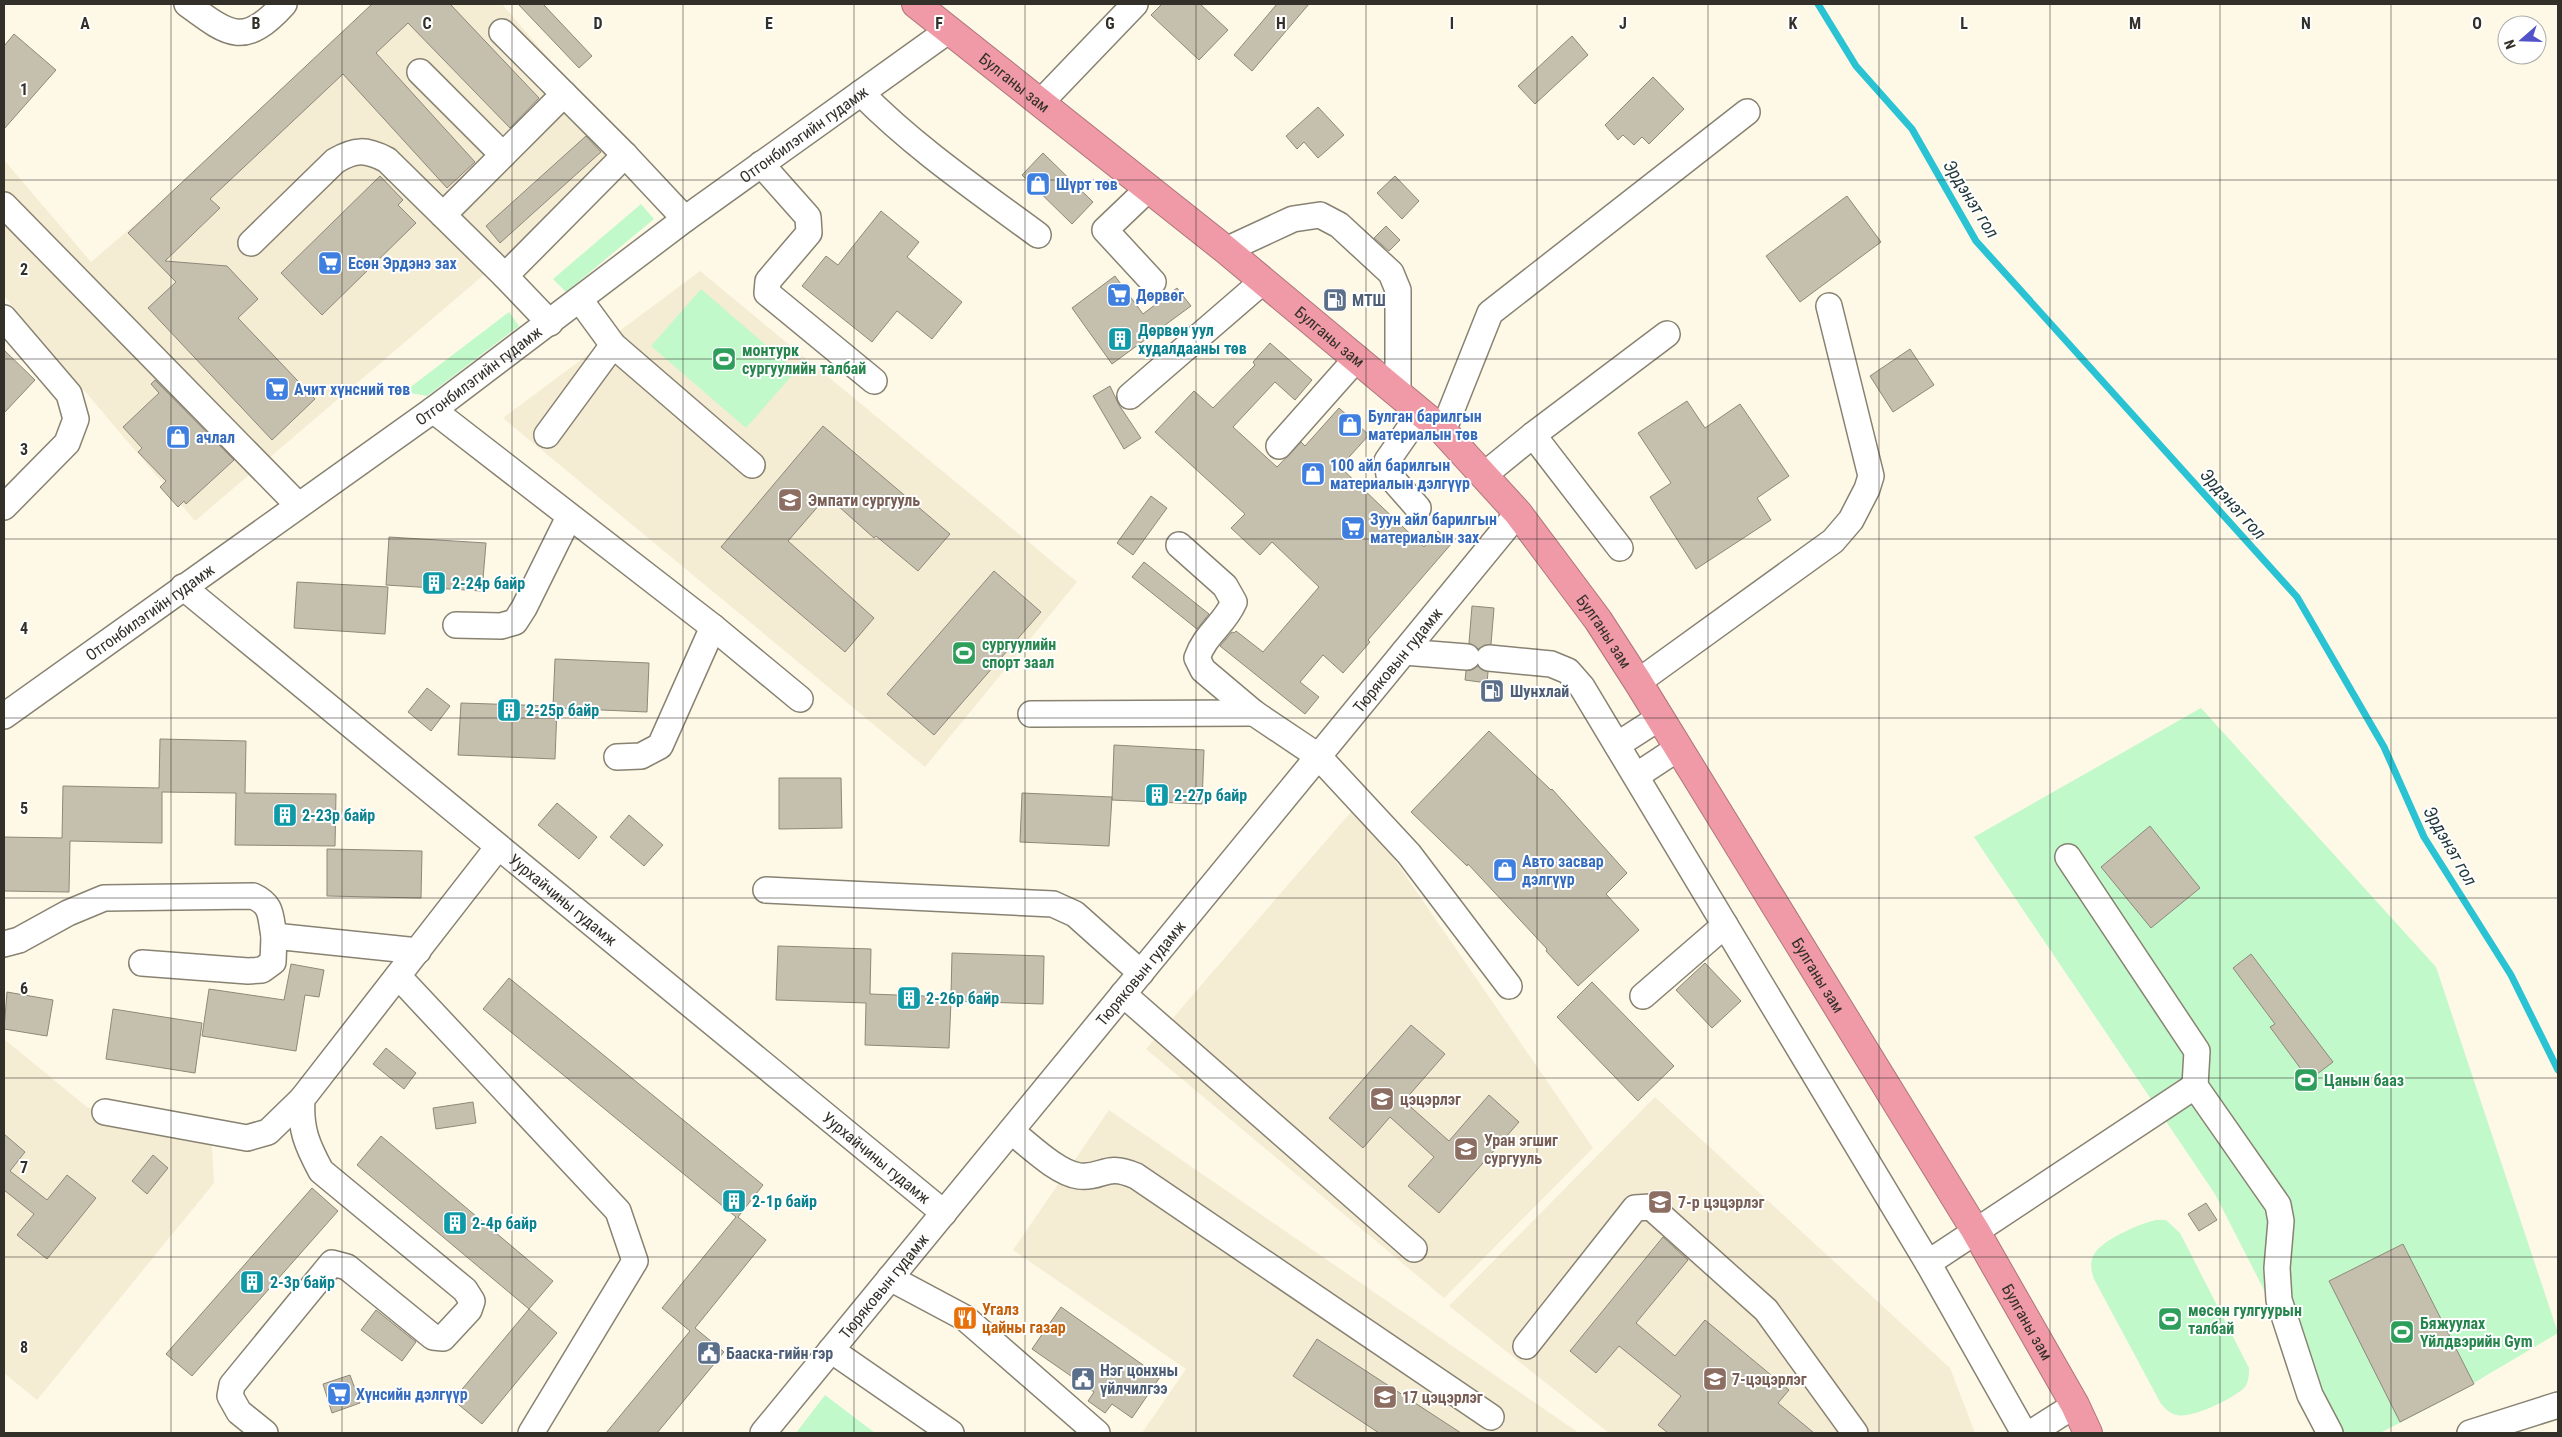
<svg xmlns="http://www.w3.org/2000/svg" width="2562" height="1437" font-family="'Roboto Condensed',sans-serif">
	<rect width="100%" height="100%" fill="#fef8e6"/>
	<path fill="#f5ecd4" d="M393,4H502L628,152L195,521L4,296V160L91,262Z
		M700,271L1077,582L925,767L503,418Z
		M1357,805L1593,1148L1444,1298L1146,1049Z
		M4,1039L87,1107L212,1146L214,1183L37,1400L4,1373Z
		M1655,1097L1950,1368L1975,1433H1609L1449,1306Z
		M1109,1110L1579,1433H1142L1186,1369L1013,1250Z"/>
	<path fill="#c1f9ca" d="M641,204L654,219L566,292L553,279Z
		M701,289L796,371L746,428L651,346Z
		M509,312L519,326L427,396L404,392Z
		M2201,708L2436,967L2558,1333L2450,1397L2380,1433H2337L2215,1194L1974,837Z
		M2156,1220H2166L2180,1233L2249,1368C2249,1374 2249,1381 2245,1387C2235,1398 2191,1419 2177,1415C2170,1414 2166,1409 2161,1404L2094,1279C2091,1271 2089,1261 2095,1253C2104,1239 2141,1223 2156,1220Z
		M825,1395L875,1433H796Z"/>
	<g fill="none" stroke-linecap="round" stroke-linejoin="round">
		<path stroke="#2ac3d4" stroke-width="7" d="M1818,4L1856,66L1912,129L1976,241L2297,597L2384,747L2424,837L2511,975L2558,1070"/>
	</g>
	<path fill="#c5bfae" stroke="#8e8879" d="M372,4H450L539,98L510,128L408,23L376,53L475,162L447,188L343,74L210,199L220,208L165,261L227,266L258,299L238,318L315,399L272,440L148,308L176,282L128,233Z
		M518,4H543L592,56L579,68Z
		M1162,4H1200L1228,30L1199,60L1151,15Z
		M1277,4H1309L1252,71L1234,55Z
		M14,34L56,70L4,129V46Z
		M1572,36L1588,55L1535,104L1518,86Z
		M1653,77L1684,109L1649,144L1642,137L1634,145L1623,135L1618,140L1605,125Z
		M1318,107L1344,135L1318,158L1304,142L1297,149L1286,136Z
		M586,136L601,152L500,243L486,226Z
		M1043,153L1093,202L1072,224L1022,175Z
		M380,176L403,200L398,205L416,223L322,315L281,273Z
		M1395,176L1419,201L1402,219L1377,193Z
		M1847,196L1881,242L1800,302L1766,256Z
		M881,211L919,242L907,257L962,302L932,339L897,311L872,342L802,286L826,256L838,265Z
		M1386,226L1400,240L1389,251L1374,238Z
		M1115,276L1143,314L1177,288L1191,306L1112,364L1072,308Z
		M1270,343L1312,380L1295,400L1275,382L1233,427L1277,467L1301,442L1305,446L1339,408L1369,435L1340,467L1424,547L1438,531L1452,543L1368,640L1370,642L1343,673L1323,655L1300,682L1319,697L1305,714L1220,646L1232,632L1234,633L1236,631L1263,652L1319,587L1272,542L1260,555L1231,528L1245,514L1155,432L1194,391L1213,408L1255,365L1253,362Z
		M1910,349L1934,385L1893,412L1870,376Z
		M4,350L35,380L4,413Z
		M155,380L234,460L186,504L184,501L178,507L160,487L166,481L138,452L142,448L123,427L159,393L151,384Z
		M1110,386L1119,405L1141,438L1124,449L1093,396Z
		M1687,401L1705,428L1740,404L1789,476L1757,498L1771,520L1696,569L1650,497L1671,483L1638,433Z
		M823,426L950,534L918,571L876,536L874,538L827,496L788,541L874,618L845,652L721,547Z
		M1151,496L1167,508L1133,555L1117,543Z
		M389,537L486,543L482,591L386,585Z
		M1144,562L1209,614L1197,629L1132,577Z
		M994,571L1041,612L934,735L887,694Z
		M297,582L388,587L385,634L294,628Z
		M1472,606L1494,608L1491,644L1478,649L1469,643Z
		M555,659L649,663L647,712L557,708L555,759L458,755L461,703L553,706Z
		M1478,666L1488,672L1487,683L1465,680L1466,671Z
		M427,688L450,706L431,731L408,712Z
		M1489,731L1551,790L1552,789L1627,873L1606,894L1639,930L1578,986L1546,951L1547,949L1468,864L1467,866L1411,812Z
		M160,739L246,741L245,793L336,794L335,846L235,845L236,793L162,792V843L70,841L69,892L4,891V837L62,838L63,786L159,788Z
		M1114,745L1204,750L1202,804L1112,800Z
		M779,778H841L842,828L779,829Z
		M1022,793L1112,797L1109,846L1020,842Z
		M557,803L597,837L579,859L538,825Z
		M629,815L663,845L644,866L610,837Z
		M2150,826L2200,888L2151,928L2101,867Z
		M327,849L422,851L421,898L327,896Z
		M778,946L871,949L870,994L951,997L952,953L1044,956L1043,1004L951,1001L949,1048L865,1045L866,1003L776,1000Z
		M2251,954L2333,1062L2309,1080L2270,1027L2275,1024L2233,968Z
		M1705,963L1741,1001L1712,1028L1676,990Z
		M291,964L324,970L319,997L305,995L296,1051L202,1036L209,989L284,1000Z
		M509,978L763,1185L738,1217L766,1240L695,1328L724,1352L657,1433H606L690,1331L662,1308L736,1217L483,1009Z
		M1592,982L1674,1066L1638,1101L1557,1017Z
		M7,992L53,1000L47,1036L4,1029Z
		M113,1009L202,1023L195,1073L106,1059Z
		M1411,1025L1445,1054L1404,1101L1449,1141L1489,1095L1519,1122L1439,1213L1408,1186L1434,1157L1390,1117L1363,1148L1329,1118Z
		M386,1048L416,1073L404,1089L373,1064Z
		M473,1102L476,1123L436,1129L433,1108Z
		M4,1134L25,1152L10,1171L47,1200L67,1175L96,1198L47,1259L17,1235L34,1214L4,1190Z
		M381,1136L553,1281L529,1309L357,1165Z
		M153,1155L168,1168L147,1194L132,1181Z
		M312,1188L338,1211L192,1376L166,1354Z
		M2206,1203L2217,1220L2199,1231L2188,1214Z
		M1663,1237L1688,1260L1636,1323L1675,1356L1705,1320L1789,1390L1778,1403L1814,1433H1668L1658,1425L1681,1396L1619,1346L1596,1373L1570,1351Z
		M2403,1244L2474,1384L2400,1422L2329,1281Z
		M1061,1307L1160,1377L1132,1418L1112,1404L1105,1413L1088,1401L1094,1392L1032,1349Z
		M529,1309L557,1333L482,1424L453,1400Z
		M376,1310L416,1342L402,1361L361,1330Z
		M1317,1339L1461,1433H1379L1293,1376Z
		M350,1375L360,1403L332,1413L323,1384Z"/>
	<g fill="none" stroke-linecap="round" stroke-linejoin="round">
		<defs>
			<g id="minor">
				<path d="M187,4C229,35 244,48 284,4"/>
				<path d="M502,32L625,155L685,219"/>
				<path d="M420,72L503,155"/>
				<path d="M861,93C914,147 977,190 1038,235"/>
				<path d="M1041,102L1135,4"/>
				<path d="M761,164L808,217L809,233L768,281L767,293L874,381"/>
				<path d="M1149,188L1105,230L1153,282"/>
				<path d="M4,205L298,505"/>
				<path d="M443,215L564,94"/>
				<path d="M251,243L335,161C355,149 366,149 387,160L505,276L550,323"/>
				<path d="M1226,250L1293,219L1320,215L1339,225L1391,273L1398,290V392"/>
				<path d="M505,276L625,155"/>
				<path d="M580,300L613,345L752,465"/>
				<path d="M4,318L69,394L76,419L67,443L4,507"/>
				<path d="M1130,396L1263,281"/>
				<path d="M433,410L713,627L800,699"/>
				<path d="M1443,431L1490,313L1747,112"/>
				<path d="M547,435L613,345"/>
				<path d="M1533,435L1620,548"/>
				<path d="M1279,446L1357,358"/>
				<path d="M1484,475L1533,435L1667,334"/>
				<path d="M1418,508L1389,475L1387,461L1421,412"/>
				<path d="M1179,545L1225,586L1234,602C1224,625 1205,634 1197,658L1203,670L1254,713L1318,756L1409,854L1509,986"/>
				<path id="s1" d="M183,587L944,1213"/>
				<path d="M456,625L501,626L515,622L524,608L569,517"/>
				<path d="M1404,652L1467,657"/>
				<path d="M1489,658L1551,664L1568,671L1582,687L1928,1263L2024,1433"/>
				<path d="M1638,682L1833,541L1851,520L1867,489L1871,476L1829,306"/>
				<path d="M1031,714L1254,713"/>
				<path id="s2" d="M4,716L433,410L685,219L949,30"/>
				<path d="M1617,745L1659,718"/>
				<path d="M617,757L641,756L660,746L713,627"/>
				<path d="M1636,776L1677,749"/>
				<path d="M2068,857L2197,1051L2195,1086"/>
				<path d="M766,890L1053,904L1075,914L1141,973"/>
				<path d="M4,944L19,940L68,913L104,898L253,896C273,905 270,916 274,936"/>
				<path d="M142,963L248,971L262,970L273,962L274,936L418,951"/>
				<path d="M398,976L618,1211L635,1261L531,1433"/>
				<path d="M1123,994L1414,1249"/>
				<path d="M1643,996L1725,925"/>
				<path d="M105,1112L247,1138L268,1132L302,1099"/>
				<path d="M1011,1131C1029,1145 1057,1173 1079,1176C1103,1179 1105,1162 1136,1176L1491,1417"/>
				<path d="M1928,1263L2195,1086L2278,1205L2281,1221L2277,1268L2279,1300L2310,1395L2330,1433"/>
				<path d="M890,1278L965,1318L1097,1433"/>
				<path d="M1526,1346L1635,1208L1651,1207L1766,1310L1855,1433"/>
				<path d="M831,1350L951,1433"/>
				<path d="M265,1433L239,1412L230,1396L232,1385L332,1263L347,1267L433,1337L443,1338L469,1310L472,1301L465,1290L321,1171C307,1145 300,1129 302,1099L498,847"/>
				<path id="s3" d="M763,1433L1518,513"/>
				<path d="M2031,1433L2075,1405"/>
				<path d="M2470,1433L2558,1405"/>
			</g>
			<g id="highway">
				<path id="s4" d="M916,4L1226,250L1443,431L1518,513L1598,620L1638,682L1975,1230L2075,1405L2088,1433"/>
			</g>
		</defs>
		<use href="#minor" stroke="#888272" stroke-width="28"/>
		<use href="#highway" stroke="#ad757b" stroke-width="30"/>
		<use href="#minor" stroke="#fff" stroke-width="25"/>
		<use href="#highway" stroke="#ef9aa6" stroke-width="28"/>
	</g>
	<path fill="none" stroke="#33302a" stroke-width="1" stroke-opacity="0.55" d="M171,4V1433M342,4V1433M512,4V1433M683,4V1433M854,4V1433M1025,4V1433M1196,4V1433M1366,4V1433M1537,4V1433M1708,4V1433M1879,4V1433M2050,4V1433M2220,4V1433M2391,4V1433M4,180H2558M4,359H2558M4,539H2558M4,718H2558M4,898H2558M4,1078H2558M4,1257H2558"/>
	<defs>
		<symbol id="shop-square" viewBox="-11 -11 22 22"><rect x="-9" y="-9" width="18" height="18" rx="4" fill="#3f7fe0" stroke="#fff"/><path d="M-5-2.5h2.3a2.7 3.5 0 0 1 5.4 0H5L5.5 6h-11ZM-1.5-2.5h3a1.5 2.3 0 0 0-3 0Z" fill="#fff"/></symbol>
		<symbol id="supermarket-square" viewBox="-11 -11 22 22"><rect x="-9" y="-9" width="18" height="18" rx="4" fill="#3f7fe0" stroke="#fff"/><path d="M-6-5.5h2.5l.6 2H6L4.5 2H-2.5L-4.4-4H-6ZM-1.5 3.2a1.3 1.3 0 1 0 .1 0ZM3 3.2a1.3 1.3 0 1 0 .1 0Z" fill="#fff"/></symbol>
		<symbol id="fuel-square" viewBox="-11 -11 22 22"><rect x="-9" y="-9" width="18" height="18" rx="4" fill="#5c6f8a" stroke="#fff"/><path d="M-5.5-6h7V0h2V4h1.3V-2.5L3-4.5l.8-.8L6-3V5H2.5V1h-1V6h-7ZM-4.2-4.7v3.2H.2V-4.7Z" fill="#fff"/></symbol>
		<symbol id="building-square" viewBox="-11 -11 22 22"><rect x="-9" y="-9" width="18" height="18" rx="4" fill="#0f9aa8" stroke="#fff"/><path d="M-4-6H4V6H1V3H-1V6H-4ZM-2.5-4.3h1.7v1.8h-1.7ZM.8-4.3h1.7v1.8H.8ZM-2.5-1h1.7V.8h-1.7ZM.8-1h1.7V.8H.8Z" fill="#fff"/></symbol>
		<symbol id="stadium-square" viewBox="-11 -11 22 22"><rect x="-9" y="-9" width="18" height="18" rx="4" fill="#2e9e5b" stroke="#fff"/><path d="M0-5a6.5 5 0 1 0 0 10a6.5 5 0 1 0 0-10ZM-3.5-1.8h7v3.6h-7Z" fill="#fff"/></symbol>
		<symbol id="school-square" viewBox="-11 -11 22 22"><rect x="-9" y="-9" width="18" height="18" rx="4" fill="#8d6e63" stroke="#fff"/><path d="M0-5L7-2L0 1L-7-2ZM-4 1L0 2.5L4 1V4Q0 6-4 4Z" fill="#fff"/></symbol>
		<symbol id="restaurant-square" viewBox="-11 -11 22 22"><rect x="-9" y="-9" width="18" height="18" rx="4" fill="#e8710a" stroke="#fff"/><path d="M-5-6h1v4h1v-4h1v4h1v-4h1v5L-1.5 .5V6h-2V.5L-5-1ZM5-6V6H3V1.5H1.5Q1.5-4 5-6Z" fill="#fff"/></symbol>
		<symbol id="civic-square" viewBox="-11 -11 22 22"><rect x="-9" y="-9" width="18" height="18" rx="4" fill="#5c6f8a" stroke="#fff"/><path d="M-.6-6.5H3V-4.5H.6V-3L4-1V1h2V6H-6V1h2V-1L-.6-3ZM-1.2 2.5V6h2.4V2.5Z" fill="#fff"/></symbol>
	</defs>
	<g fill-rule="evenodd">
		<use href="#shop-square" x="1024" y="170" width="28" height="28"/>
		<use href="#supermarket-square" x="316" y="249" width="28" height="28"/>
		<use href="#supermarket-square" x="1105" y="281" width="28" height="28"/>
		<use href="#fuel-square" x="1321" y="286" width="28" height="28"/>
		<use href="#building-square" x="1106" y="325" width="28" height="28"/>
		<use href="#stadium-square" x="710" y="345" width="28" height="28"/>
		<use href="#supermarket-square" x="263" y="375" width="28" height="28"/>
		<use href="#shop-square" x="1336" y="411" width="28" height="28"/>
		<use href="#shop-square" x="164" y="423" width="28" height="28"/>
		<use href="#shop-square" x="1299" y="460" width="28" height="28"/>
		<use href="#school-square" x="776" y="486" width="28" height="28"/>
		<use href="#supermarket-square" x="1339" y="514" width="28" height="28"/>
		<use href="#building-square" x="420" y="569" width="28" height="28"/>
		<use href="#stadium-square" x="950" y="639" width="28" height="28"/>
		<use href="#fuel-square" x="1478" y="677" width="28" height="28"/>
		<use href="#building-square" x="495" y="696" width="28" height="28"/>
		<use href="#building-square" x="1143" y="781" width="28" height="28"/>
		<use href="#building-square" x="271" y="801" width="28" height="28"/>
		<use href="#shop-square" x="1491" y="856" width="28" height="28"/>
		<use href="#building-square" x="895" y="984" width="28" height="28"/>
		<use href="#stadium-square" x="2292" y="1066" width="28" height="28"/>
		<use href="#school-square" x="1368" y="1085" width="28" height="28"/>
		<use href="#school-square" x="1452" y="1135" width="28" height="28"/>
		<use href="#building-square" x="720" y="1187" width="28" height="28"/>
		<use href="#school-square" x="1646" y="1188" width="28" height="28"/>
		<use href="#building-square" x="441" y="1209" width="28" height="28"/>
		<use href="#building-square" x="238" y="1268" width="28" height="28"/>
		<use href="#restaurant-square" x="951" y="1304" width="28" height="28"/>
		<use href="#stadium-square" x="2156" y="1305" width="28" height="28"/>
		<use href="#stadium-square" x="2388" y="1318" width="28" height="28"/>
		<use href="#civic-square" x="695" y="1339" width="28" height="28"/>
		<use href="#civic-square" x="1069" y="1365" width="28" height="28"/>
		<use href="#school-square" x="1701" y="1365" width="28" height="28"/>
		<use href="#supermarket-square" x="325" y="1380" width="28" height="28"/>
		<use href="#school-square" x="1371" y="1383" width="28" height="28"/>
	</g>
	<g text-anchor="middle" stroke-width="4" stroke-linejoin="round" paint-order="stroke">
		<g font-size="16" fill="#33302a" stroke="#fff">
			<text dy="6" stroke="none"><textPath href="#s4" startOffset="126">Булганы зам</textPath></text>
			<text dy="6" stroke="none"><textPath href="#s2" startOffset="989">Отгонбилэгийн гудамж</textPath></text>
			<text dy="6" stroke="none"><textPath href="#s4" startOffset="531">Булганы зам</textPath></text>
			<text dy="6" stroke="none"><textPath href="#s2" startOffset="584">Отгонбилэгийн гудамж</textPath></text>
			<text dy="6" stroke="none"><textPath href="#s2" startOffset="179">Отгонбилэгийн гудамж</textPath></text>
			<text dy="6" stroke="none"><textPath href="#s4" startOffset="936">Булганы зам</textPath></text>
			<text dy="6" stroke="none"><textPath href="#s3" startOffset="1000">Тюряковын гудамж</textPath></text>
			<text dy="6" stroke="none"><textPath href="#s1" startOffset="492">Уурхайчины гудамж</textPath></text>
			<text dy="6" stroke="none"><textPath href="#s3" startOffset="595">Тюряковын гудамж</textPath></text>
			<text dy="6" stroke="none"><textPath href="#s4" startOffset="1341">Булганы зам</textPath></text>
			<text dy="6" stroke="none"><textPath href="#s1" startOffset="898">Уурхайчины гудамж</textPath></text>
			<text dy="6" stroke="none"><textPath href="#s3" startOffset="190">Тюряковын гудамж</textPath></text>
			<text dy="6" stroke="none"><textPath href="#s4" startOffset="1746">Булганы зам</textPath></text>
		</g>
		<g font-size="16" font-weight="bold" fill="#366cbe" stroke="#fff" text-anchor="start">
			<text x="1056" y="190">Шүрт төв</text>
			<text x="348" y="269">Есөн Эрдэнэ зах</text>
			<text x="1136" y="301">Дөрвөг</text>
			<text x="294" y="395">Ачит хүнсний төв</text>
			<text x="1368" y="422">Булган барилгын<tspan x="1368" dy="18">материалын төв</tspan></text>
			<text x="196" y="443">ачлал</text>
			<text x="1330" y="471">100 айл барилгын<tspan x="1330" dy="18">материалын дэлгүүр</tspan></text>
			<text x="1370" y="525">Зуун айл барилгын<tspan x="1370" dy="18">материалын зах</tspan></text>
			<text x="1522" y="867">Авто засвар<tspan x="1522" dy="18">дэлгүүр</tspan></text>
			<text x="356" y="1400">Хүнсийн дэлгүүр</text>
		</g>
		<g font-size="16" font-weight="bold" fill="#4e5e75" stroke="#fff" text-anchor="start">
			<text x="1352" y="306">МТШ</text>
			<text x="1510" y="697">Шунхлай</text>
			<text x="726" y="1359">Бааска-гийн гэр</text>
			<text x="1100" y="1376">Нэг цонхны<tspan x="1100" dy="18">үйлчилгээ</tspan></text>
		</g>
		<g font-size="16" font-weight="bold" fill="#0d838f" stroke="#fff" text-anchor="start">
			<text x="1138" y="336">Дөрвөн уул<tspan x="1138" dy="18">худалдааны төв</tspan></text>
			<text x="452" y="589">2-24р байр</text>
			<text x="526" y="716">2-25р байр</text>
			<text x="1174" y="801">2-27р байр</text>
			<text x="302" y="821">2-23р байр</text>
			<text x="926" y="1004">2-26р байр</text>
			<text x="752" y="1207">2-1р байр</text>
			<text x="472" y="1229">2-4р байр</text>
			<text x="270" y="1288">2-3р байр</text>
		</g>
		<g font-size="16" font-weight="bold" fill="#27864d" stroke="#fff" text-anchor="start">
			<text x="742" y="356">монтурк<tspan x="742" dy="18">сургуулийн талбай</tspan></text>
			<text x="982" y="650">сургуулийн<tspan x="982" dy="18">спорт заал</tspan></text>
			<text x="2324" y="1086">Цанын бааз</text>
			<text x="2188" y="1316">мөсөн гулгуурын<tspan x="2188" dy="18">талбай</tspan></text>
			<text x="2420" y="1329">Бяжуулах<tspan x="2420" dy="18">Үйлдвэрийн Gym</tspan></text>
		</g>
		<g font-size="16" font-weight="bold" fill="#785e54" stroke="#fff" text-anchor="start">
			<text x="808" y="506">Эмпати сургууль</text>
			<text x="1400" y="1105">цэцэрлэг</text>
			<text x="1484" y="1146">Уран эгшиг<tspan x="1484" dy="18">сургууль</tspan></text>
			<text x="1678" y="1208">7-р цэцэрлэг</text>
			<text x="1732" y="1385">7-цэцэрлэг</text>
			<text x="1402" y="1403">17 цэцэрлэг</text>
		</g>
		<g font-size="16" font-weight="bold" fill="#c56008" stroke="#fff" text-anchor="start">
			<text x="982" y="1315">Угалз<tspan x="982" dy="18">цайны газар</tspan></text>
		</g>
		<g font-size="18" font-style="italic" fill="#22393d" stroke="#fff">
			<text transform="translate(1971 199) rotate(58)" y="6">Эрдэнэт гол</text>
			<text transform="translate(2233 504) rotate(48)" y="6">Эрдэнэт гол</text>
			<text transform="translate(2450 846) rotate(60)" y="6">Эрдэнэт гол</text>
		</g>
	</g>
	<g font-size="16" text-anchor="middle" font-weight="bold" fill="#33302a" stroke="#fff" stroke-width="4" stroke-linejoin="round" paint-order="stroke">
		<text x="85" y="29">A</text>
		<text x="256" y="29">B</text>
		<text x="427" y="29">C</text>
		<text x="598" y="29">D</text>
		<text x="769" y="29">E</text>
		<text x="939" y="29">F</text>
		<text x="1110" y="29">G</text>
		<text x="1281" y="29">H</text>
		<text x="1452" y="29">I</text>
		<text x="1623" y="29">J</text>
		<text x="1793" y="29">K</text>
		<text x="1964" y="29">L</text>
		<text x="2135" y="29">M</text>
		<text x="2306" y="29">N</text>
		<text x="2477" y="29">O</text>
		<text x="24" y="95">1</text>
		<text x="24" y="275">2</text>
		<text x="24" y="455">3</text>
		<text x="24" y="634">4</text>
		<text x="24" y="814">5</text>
		<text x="24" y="994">6</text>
		<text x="24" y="1173">7</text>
		<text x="24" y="1353">8</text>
	</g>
	<rect width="2562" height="1437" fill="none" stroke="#33302a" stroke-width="10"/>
	<g transform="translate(2522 40) rotate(250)"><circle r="24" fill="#ffffff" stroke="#adacaa"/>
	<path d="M0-4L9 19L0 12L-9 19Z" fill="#5252c9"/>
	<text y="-8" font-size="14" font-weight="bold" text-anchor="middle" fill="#33302a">N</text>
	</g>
</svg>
